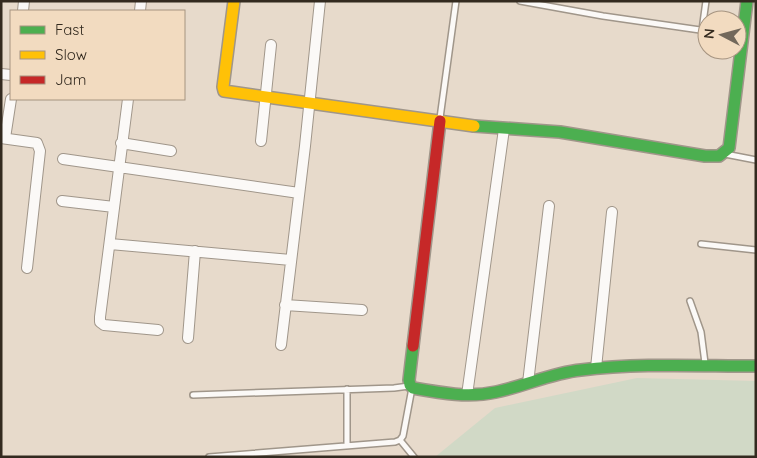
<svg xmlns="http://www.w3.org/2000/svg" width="757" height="458" font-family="Quicksand,sans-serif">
	<rect width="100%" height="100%" fill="#e7dacb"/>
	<path fill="#d1d9c6" d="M637,378L756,381V457H435L495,408Z"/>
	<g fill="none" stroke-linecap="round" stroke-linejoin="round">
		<defs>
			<path id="lane" d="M520,1L603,16L707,31
				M702,30L706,1
				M440,118L456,1
				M725,154L756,160
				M701,244L756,250
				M690,301L701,332L705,363
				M347,389V446
				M193,395L394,388L409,386
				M400,440L414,457
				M209,457L395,442L400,440L403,436L412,388"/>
			<path id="street" d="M23,11L24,1
				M140,11L141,1
				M1,74L11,75
				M128,99L100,317V322L104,325L158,330
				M1,138L37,143L40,151L27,268
				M5,138L11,99
				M261,141L271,45
				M121,143L171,151
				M63,159L299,193
				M62,201L114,207
				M110,244L291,260
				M285,305L362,310
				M188,338L195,251
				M281,345L305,146L320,1
				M596,368L612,212
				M528,383L549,206
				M467,395L504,129"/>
			<path id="fast" d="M474,126L560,132L705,156H719L729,148L747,1
				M413,346L409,380L410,385L413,388C441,393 468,398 496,392C525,386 551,373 581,370C639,363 698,366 756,366"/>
			<path id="slow" d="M234,1L223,87L224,91L474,126"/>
			<path id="jam" d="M413,346L440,121"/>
		</defs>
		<use href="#lane" stroke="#a0968a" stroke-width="8"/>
		<use href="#street" stroke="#a0968a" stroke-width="12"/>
		<use href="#fast" stroke="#a0968a" stroke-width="14"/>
		<use href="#slow" stroke="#a0968a" stroke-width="14"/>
		<use href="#jam" stroke="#a0968a" stroke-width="14"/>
		<use href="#lane" stroke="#fbf9f7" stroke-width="5"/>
		<use href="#street" stroke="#fbf9f7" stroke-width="10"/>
		<use href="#fast" stroke="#4caf50" stroke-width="11"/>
		<use href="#slow" stroke="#ffc107" stroke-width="11"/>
		<use href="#jam" stroke="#c62828" stroke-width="11"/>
	</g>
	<rect width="757" height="458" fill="none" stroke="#332a1f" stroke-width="5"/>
	<rect x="10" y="10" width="175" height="90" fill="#f2dbc0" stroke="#a69480"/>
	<rect x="20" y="26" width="25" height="8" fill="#4caf50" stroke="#a69480"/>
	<text x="55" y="35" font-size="15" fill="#332a1f">Fast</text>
	<rect x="20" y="51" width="25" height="8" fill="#ffc107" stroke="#a69480"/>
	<text x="55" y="60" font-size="15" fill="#332a1f">Slow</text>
	<rect x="20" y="76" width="25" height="8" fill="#c62828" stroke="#a69480"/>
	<text x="55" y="85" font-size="15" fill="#332a1f">Jam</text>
	<g transform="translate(722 35) rotate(276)"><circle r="24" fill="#f2dbc0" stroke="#a69480"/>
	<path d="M0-4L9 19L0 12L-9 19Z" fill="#72685b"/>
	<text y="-8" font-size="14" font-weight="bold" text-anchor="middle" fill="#332a1f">N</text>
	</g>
</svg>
